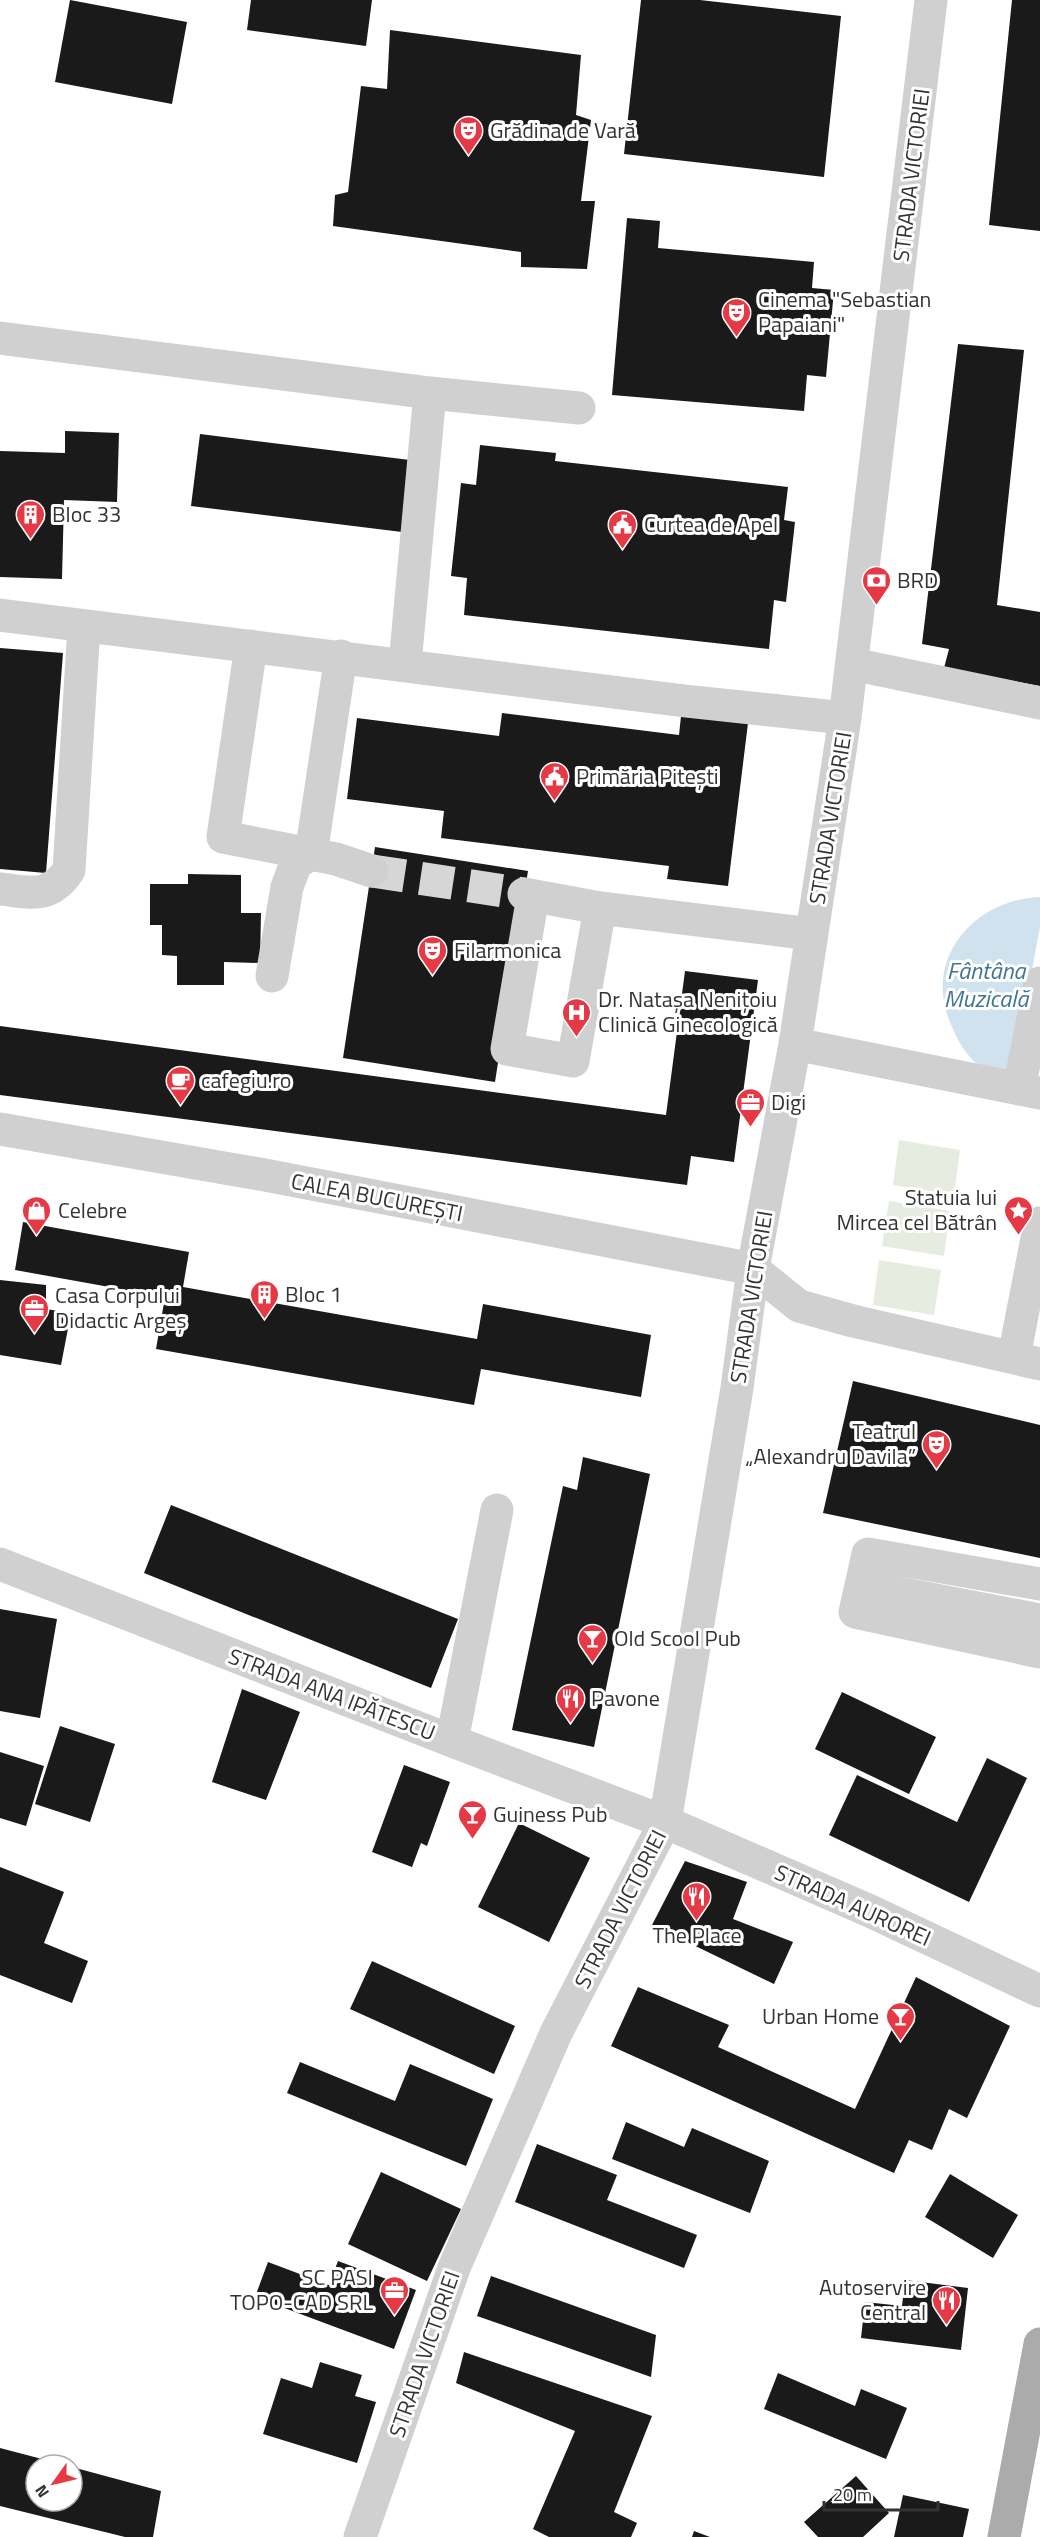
<svg xmlns="http://www.w3.org/2000/svg" width="1040" height="2537" font-family="'Titillium Web',sans-serif">
	<rect width="100%" height="100%" fill="#fff"/>
	<path fill="#e6ecdf" d="M899,1140L960,1150L954,1195L893,1185Z
		M889,1201L950,1211L944,1256L882,1246Z
		M879,1260L941,1270L934,1315L873,1305Z"/>
	<path fill="#cfe2ee" d="M1040,897V927L1011,1081C1001,1076 986,1072 978,1065C966,1055 958,1041 952,1027C921,961 972,900 1040,897Z"/>
	<path fill="#1a1a1a" d="M70,0L187,22L172,104L55,82Z
		M251,0H372L366,46L247,30Z
		M641,0H700L841,16L824,177L624,154Z
		M1012,0H1040V231L989,225Z
		M390,30L581,55L576,115L591,120L581,201H595L587,269L521,267V252L333,226L335,195L348,192L361,86L387,89Z
		M627,218L660,221L658,248L814,262L812,288L834,290L826,377L807,375L804,411L612,395Z
		M958,344L1024,350L997,605L1040,612V686L944,668L949,649L922,644Z
		M65,431L119,433L117,502L64,500L62,579L0,577V451L65,453Z
		M200,434L410,460L402,532L191,506Z
		M480,445L556,453L555,461L788,487L784,520L795,522L786,602L774,600L769,649L464,615L467,578L451,576L461,483L476,485Z
		M0,648L63,653L46,873L0,869Z
		M502,713L679,735L681,716L748,723L728,886L667,879L669,866L441,838L444,811L347,799L357,718L499,736Z
		M375,847L528,871L495,1082L343,1058Z
		M188,874L241,875V913H261L260,963L224,962V985H177V956L162,955V925H150V884H188Z
		M685,971L758,980L734,1162L691,1156L687,1185L0,1095V1026L666,1115Z
		M23,1222L189,1252L183,1287L477,1339L483,1304L651,1335L641,1397L481,1369L474,1405L156,1349L165,1297L15,1270Z
		M0,1280L46,1285V1309L71,1313L61,1365L0,1355Z
		M853,1381L1040,1425V1558L823,1513Z
		M583,1457L650,1474L594,1747L512,1730L563,1486L577,1490Z
		M171,1505L458,1619L431,1688L144,1573Z
		M0,1609L57,1619L40,1718L0,1711Z
		M242,1689L300,1712L266,1800L212,1782Z
		M842,1692L936,1737L909,1794L815,1749Z
		M60,1726L115,1744L90,1822L35,1804Z
		M0,1752L44,1766L26,1826L0,1818Z
		M987,1758L1027,1778L969,1902L829,1835L857,1775L957,1822Z
		M404,1765L450,1782L427,1846L421,1843L412,1867L372,1852Z
		M519,1823L590,1858L549,1942L478,1907Z
		M685,1861L747,1882L733,1919L793,1942L774,1984L652,1925Z
		M0,1867L64,1892L44,1943L88,1961L72,2003L0,1975Z
		M372,1961L515,2026L494,2074L350,2009Z
		M916,1977L1010,2026L967,2118L949,2109L932,2150L909,2140L894,2173L611,2046L638,1987L729,2025L718,2047L855,2109Z
		M300,2062L395,2101L410,2064L493,2099L466,2166L287,2093Z
		M626,2122L684,2147L692,2128L769,2161L750,2213L612,2159Z
		M537,2144L617,2175L607,2200L697,2235L684,2268L515,2202Z
		M381,2172L461,2209L427,2281L348,2244Z
		M950,2174L1018,2215L993,2258L925,2217Z
		M338,2261L416,2290L394,2349L255,2297L268,2262L329,2285Z
		M491,2276L656,2335L651,2377L477,2316Z
		M905,2280L968,2288L961,2350L861,2338L865,2302L902,2306Z
		M464,2352L652,2416L614,2512L637,2523L631,2537H549L533,2529L575,2431L456,2383Z
		M320,2362L362,2375L355,2396L376,2402L357,2463L263,2434L281,2378L312,2388Z
		M778,2373L855,2406L861,2389L907,2408L886,2459L764,2409Z
		M0,2448L61,2464L36,2465V2501H72V2467L161,2491L153,2537H125L0,2506Z
		M856,2476L889,2513L863,2537H818L804,2522Z
		M903,2495L969,2509L963,2537H894Z
		M694,2531L710,2537H692Z"/>
	<g fill="none" stroke-linecap="round" stroke-linejoin="round">
		<path stroke="#d6d6d6" stroke-width="33" stroke-dasharray="33 16" stroke-linecap="butt" d="M372,871L524,894"/>
		<path stroke="#d0d0d0" stroke-width="33" d="M0,338L430,393L405,664
			M430,393L579,408
			M0,615L685,701L845,718
			M251,646L223,837L336,859L372,871
			M852,664L1040,703
			M311,854L341,656
			M0,889C31,892 49,900 69,870L84,626
			M524,894L600,908L811,934
			M533,896L507,1049L573,1061L600,908
			M272,976L287,887L296,863L311,854
			M795,1044L1040,1093
			M1019,1089L1040,983
			M0,1129L265,1175L753,1269L799,1306L853,1321L1040,1364
			M1014,1357L1040,1223
			M0,1564L452,1741L665,1822L870,1911L1040,1991
			M1040,1584L868,1554L855,1612L1040,1652
			M862,1586L1040,1620
			M452,1741L497,1510
			M360,2537L454,2268L556,2033L665,1822L737,1388L753,1269L795,1044L845,718L931,0"/>
		<path stroke="#ababab" stroke-width="33" d="M1004,2537L1040,2344"/>
	</g>
	<defs>
		<symbol id="theatre-pin" viewBox="-11 -11 22 30"><path d="M0 17L-7.5 6A9.5 9.5 0 1 1 7.5 6Z" fill="#e63946" stroke="#fff"/><path d="M-5-5.5Q0-4 5-5.5V0Q5 5 0 6Q-5 5-5 0ZM-3.3-2.5H-1v1.5H-3.3ZM1-2.5H3.3v1.5H1ZM-2.8 1Q0 5.5 2.8 1Z" fill="#fff"/></symbol>
		<symbol id="building-pin" viewBox="-11 -11 22 30"><path d="M0 17L-7.5 6A9.5 9.5 0 1 1 7.5 6Z" fill="#e63946" stroke="#fff"/><path d="M-4-6H4V6H1V3H-1V6H-4ZM-2.5-4.3h1.7v1.8h-1.7ZM.8-4.3h1.7v1.8H.8ZM-2.5-1h1.7V.8h-1.7ZM.8-1h1.7V.8H.8Z" fill="#fff"/></symbol>
		<symbol id="civic-pin" viewBox="-11 -11 22 30"><path d="M0 17L-7.5 6A9.5 9.5 0 1 1 7.5 6Z" fill="#e63946" stroke="#fff"/><path d="M-.6-6.5H3V-4.5H.6V-3L4-1V1h2V6H-6V1h2V-1L-.6-3ZM-1.2 2.5V6h2.4V2.5Z" fill="#fff"/></symbol>
		<symbol id="bank-pin" viewBox="-11 -11 22 30"><path d="M0 17L-7.5 6A9.5 9.5 0 1 1 7.5 6Z" fill="#e63946" stroke="#fff"/><path d="M-6-4H6V4H-6ZM0-2.3a2.3 2.3 0 1 0 0 4.6a2.3 2.3 0 1 0 0-4.6Z" fill="#fff"/></symbol>
		<symbol id="hospital-pin" viewBox="-11 -11 22 30"><path d="M0 17L-7.5 6A9.5 9.5 0 1 1 7.5 6Z" fill="#e63946" stroke="#fff"/><path d="M-5-5h3v3.5h4V-5h3V5h-3V1.5h-4V5h-3Z" fill="#fff"/></symbol>
		<symbol id="cafe-pin" viewBox="-11 -11 22 30"><path d="M0 17L-7.5 6A9.5 9.5 0 1 1 7.5 6Z" fill="#e63946" stroke="#fff"/><path d="M-5.5-4.5H6V0H3Q3 3.5 0 3.5H-2.5Q-5.5 3.5-5.5 0ZM3-3.2v2h1.7v-2ZM-6 4.5H4V6H-6Z" fill="#fff"/></symbol>
		<symbol id="office-pin" viewBox="-11 -11 22 30"><path d="M0 17L-7.5 6A9.5 9.5 0 1 1 7.5 6Z" fill="#e63946" stroke="#fff"/><path d="M-6-3h4V-5.5h4V-3h4V5H-6ZM-1-4.5V-3h2v-1.5ZM-6 0V1H6V0Z" fill="#fff"/></symbol>
		<symbol id="shop-pin" viewBox="-11 -11 22 30"><path d="M0 17L-7.5 6A9.5 9.5 0 1 1 7.5 6Z" fill="#e63946" stroke="#fff"/><path d="M-5-2.5h2.3a2.7 3.5 0 0 1 5.4 0H5L5.5 6h-11ZM-1.5-2.5h3a1.5 2.3 0 0 0-3 0Z" fill="#fff"/></symbol>
		<symbol id="sight-pin" viewBox="-11 -11 22 30"><path d="M0 17L-7.5 6A9.5 9.5 0 1 1 7.5 6Z" fill="#e63946" stroke="#fff"/><path d="M0-6L1.8-2.2L6-1.7L2.9 1.2L3.7 5.4L0 3.3L-3.7 5.4L-2.9 1.2L-6-1.7L-1.8-2.2Z" fill="#fff"/></symbol>
		<symbol id="bar-pin" viewBox="-11 -11 22 30"><path d="M0 17L-7.5 6A9.5 9.5 0 1 1 7.5 6Z" fill="#e63946" stroke="#fff"/><path d="M-6-5H6L.8 .8V4.5H3.5V6h-7V4.5H-.8V.8Z" fill="#fff"/></symbol>
		<symbol id="restaurant-pin" viewBox="-11 -11 22 30"><path d="M0 17L-7.5 6A9.5 9.5 0 1 1 7.5 6Z" fill="#e63946" stroke="#fff"/><path d="M-5-6h1v4h1v-4h1v4h1v-4h1v5L-1.5 .5V6h-2V.5L-5-1ZM5-6V6H3V1.5H1.5Q1.5-4 5-6Z" fill="#fff"/></symbol>
	</defs>
	<g fill-rule="evenodd">
		<use href="#theatre-pin" x="452" y="114" width="33" height="45"/>
		<use href="#theatre-pin" x="720" y="296" width="33" height="45"/>
		<use href="#building-pin" x="14" y="498" width="33" height="45"/>
		<use href="#civic-pin" x="606" y="508" width="33" height="45"/>
		<use href="#bank-pin" x="860" y="564" width="33" height="45"/>
		<use href="#civic-pin" x="538" y="760" width="33" height="45"/>
		<use href="#theatre-pin" x="416" y="934" width="33" height="45"/>
		<use href="#hospital-pin" x="560" y="996" width="33" height="45"/>
		<use href="#cafe-pin" x="164" y="1064" width="33" height="45"/>
		<use href="#office-pin" x="734" y="1086" width="33" height="45"/>
		<use href="#shop-pin" x="20" y="1194" width="33" height="45"/>
		<use href="#sight-pin" x="1002" y="1194" width="33" height="45"/>
		<use href="#building-pin" x="248" y="1278" width="33" height="45"/>
		<use href="#office-pin" x="18" y="1292" width="33" height="45"/>
		<use href="#theatre-pin" x="920" y="1428" width="33" height="45"/>
		<use href="#bar-pin" x="576" y="1622" width="33" height="45"/>
		<use href="#restaurant-pin" x="554" y="1682" width="33" height="45"/>
		<use href="#bar-pin" x="456" y="1798" width="33" height="45"/>
		<use href="#restaurant-pin" x="680" y="1880" width="33" height="45"/>
		<use href="#bar-pin" x="884" y="2000" width="33" height="45"/>
		<use href="#office-pin" x="378" y="2274" width="33" height="45"/>
		<use href="#restaurant-pin" x="930" y="2284" width="33" height="45"/>
	</g>
	<g text-anchor="middle" stroke-width="6" stroke-linejoin="round" paint-order="stroke">
		<g font-size="22" fill="#333" stroke="#fff" text-anchor="start">
			<text x="490" y="138">Grădina de Vară</text>
			<text x="758" y="307">Cinema "Sebastian<tspan x="758" dy="25">Papaiani"</tspan></text>
			<text x="52" y="522">Bloc 33</text>
			<text x="644" y="532">Curtea de Apel</text>
			<text x="897" y="588">BRD</text>
			<text x="576" y="784">Primăria Pitești</text>
			<text x="454" y="958">Filarmonica</text>
			<text x="598" y="1007">Dr. Natașa Nenițoiu<tspan x="598" dy="25">Clinică Ginecologică</tspan></text>
			<text x="201" y="1088">cafegiu.ro</text>
			<text x="771" y="1110">Digi</text>
			<text x="997" y="1205" text-anchor="end">Statuia lui<tspan x="997" dy="25">Mircea cel Bătrân</tspan></text>
			<text x="58" y="1218">Celebre</text>
			<text x="285" y="1302">Bloc 1</text>
			<text x="55" y="1303">Casa Corpului<tspan x="55" dy="25">Didactic Argeș</tspan></text>
			<text x="916" y="1439" text-anchor="end">Teatrul<tspan x="916" dy="25">„Alexandru Davila”</tspan></text>
			<text x="614" y="1646">Old Scool Pub</text>
			<text x="591" y="1706">Pavone</text>
			<text x="493" y="1822">Guiness Pub</text>
			<text x="697" y="1943" text-anchor="middle">The Place</text>
			<text x="879" y="2024" text-anchor="end">Urban Home</text>
			<text x="373" y="2285" text-anchor="end">SC PASI<tspan x="373" dy="25">TOPO-CAD SRL</tspan></text>
			<text x="926" y="2295" text-anchor="end">Autoservire<tspan x="926" dy="25">Central</tspan></text>
		</g>
		<g font-size="22" fill="#333" stroke="#fff">
			<text transform="translate(911 175) rotate(-83)" y="8">STRADA VICTORIEI</text>
			<text transform="translate(830 818) rotate(-81)" y="8">STRADA VICTORIEI</text>
			<text transform="translate(377 1197) rotate(11)" y="8">CALEA BUCUREȘTI</text>
			<text transform="translate(751 1297) rotate(-81)" y="8">STRADA VICTORIEI</text>
			<text transform="translate(332 1694) rotate(21)" y="8">STRADA ANA IPĂTESCU</text>
			<text transform="translate(853 1905) rotate(24)" y="8">STRADA AUROREI</text>
			<text transform="translate(620 1909) rotate(-63)" y="8">STRADA VICTORIEI</text>
			<text transform="translate(424 2354) rotate(-71)" y="8">STRADA VICTORIEI</text>
		</g>
		<g font-size="24" font-style="italic" fill="#3f7597" stroke="#fff">
			<text x="986" y="979">Fântâna<tspan x="986" dy="28">Muzicală</tspan></text>
		</g>
	</g>
	<g transform="translate(54 2483) rotate(236)"><circle r="28" fill="#ffffff" stroke="#adadad" stroke-width="1.5"/>
	<path d="M0-4.5L10 22L0 15L-10 22Z" fill="#e63946"/>
	<text y="-9" font-size="16" font-weight="bold" text-anchor="middle" fill="#333333">N</text>
	</g>
	<path d="M824 2501v9h114v-9" fill="none" stroke="#333333" stroke-width="3"/>
	<text x="833" y="2501" font-size="18" fill="#333333" stroke="#ffffff" stroke-width="4.5" paint-order="stroke">20 m</text>
</svg>
